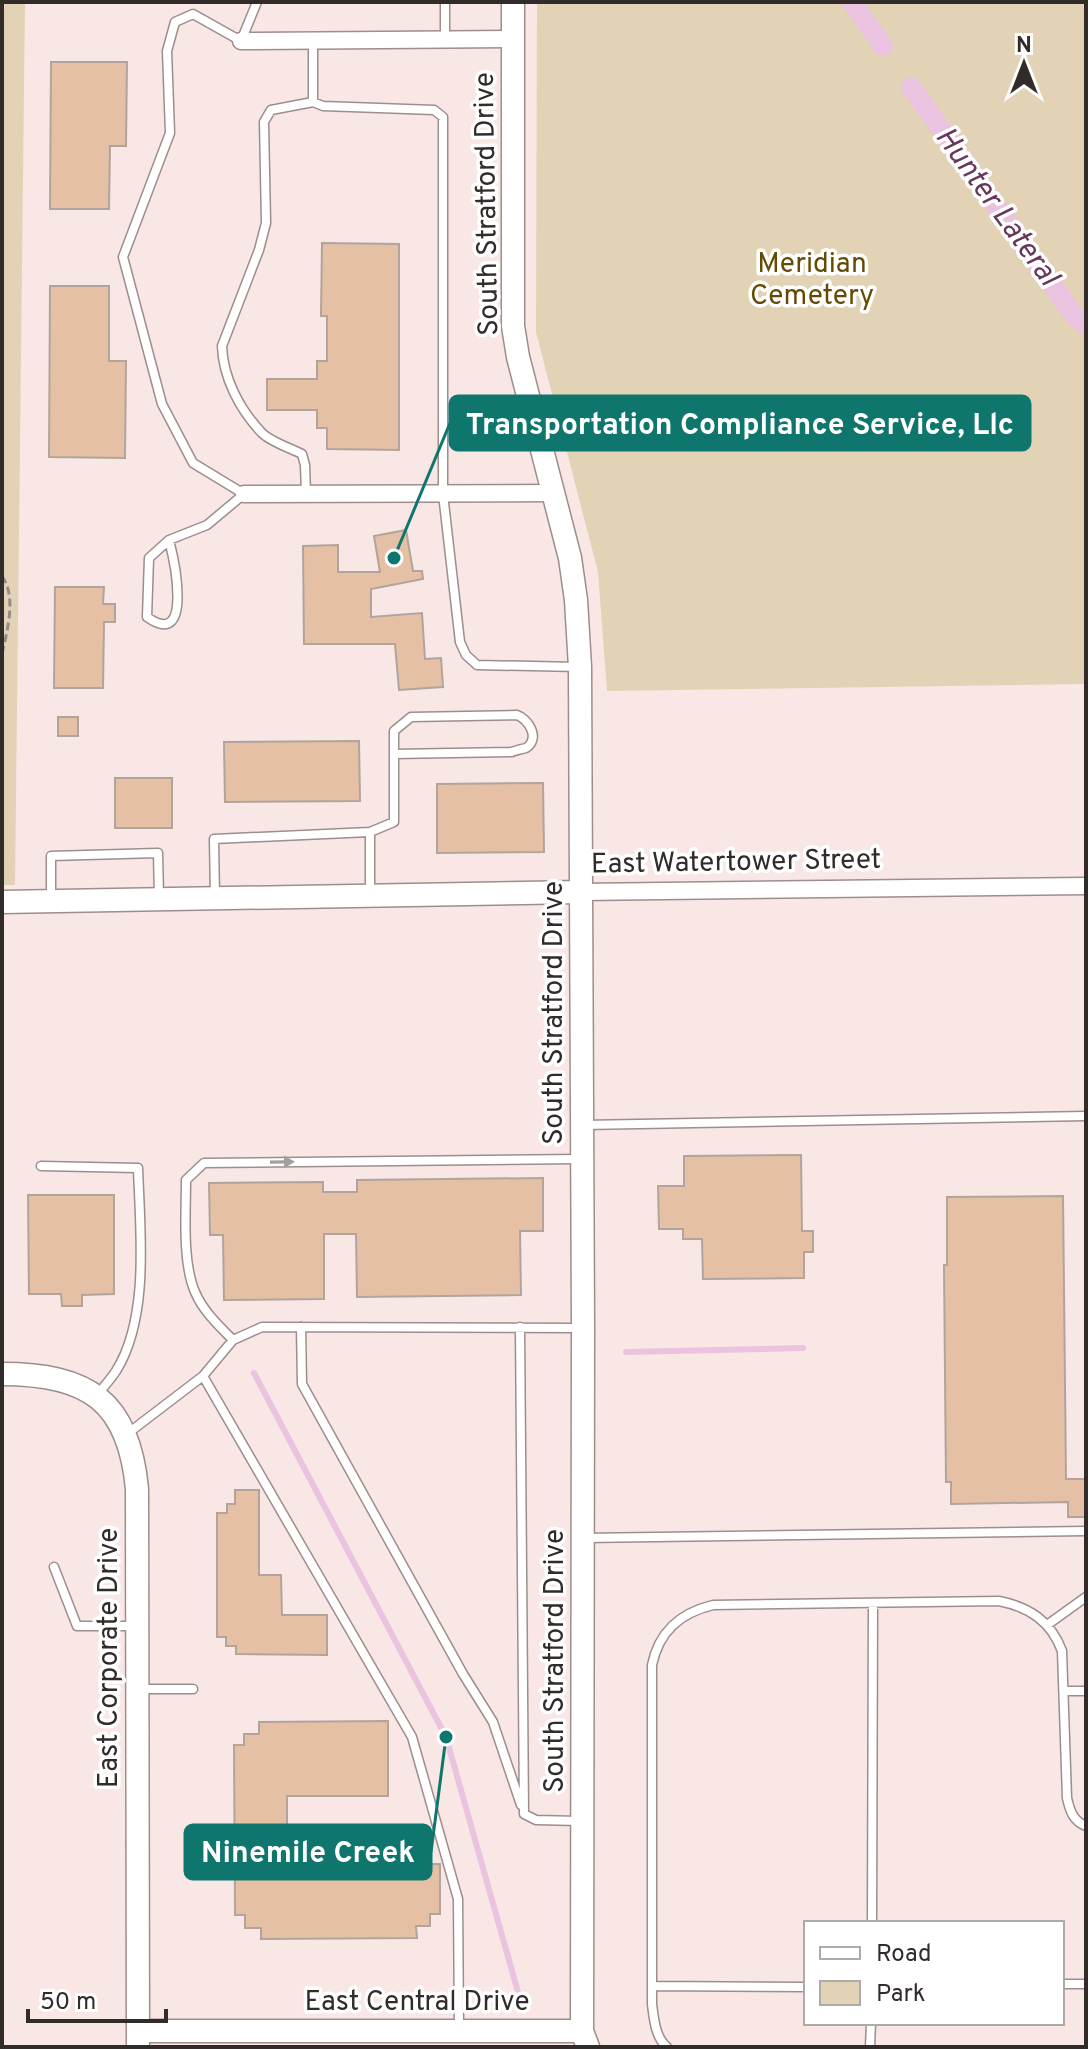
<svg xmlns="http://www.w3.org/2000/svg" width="1088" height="2049" font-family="Overpass,sans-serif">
	<rect width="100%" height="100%" fill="#f8e7e4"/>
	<path fill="#e2d3b6" d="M2,2H25L15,885H2Z
		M537,2H1086V684L607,691L598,572L536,332Z"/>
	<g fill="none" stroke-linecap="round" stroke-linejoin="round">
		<path stroke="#e9c3df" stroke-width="6" d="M626,1352L803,1348
			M254,1373L446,1737L518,1992"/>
		<path stroke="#e9c3df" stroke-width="20" d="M852,2L883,46
			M911,87L1074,315L1086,325"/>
	</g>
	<path fill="#e6c0a5" stroke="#b0a49c" stroke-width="2" d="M51,62H127L126,146H110L109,209H50Z
		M322,243L399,244V450L327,449V428H317V410H267V379H317V361H327V316H321Z
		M50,286H109V361H126L125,458L49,457Z
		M406,530L413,571H422L423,579L371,589V617L422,613L425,659L441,658L443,687L399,690L395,644H304L303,546L338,545V572H380L374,536Z
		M55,587H104L103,604H115V622H104L103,688H54Z
		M58,717H78V736H58Z
		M359,741L360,801L225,802L224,742Z
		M115,778H172V828H115Z
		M543,783L544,852L437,853V784Z
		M801,1155L802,1231H813V1252H804V1278L703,1279L702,1239H683V1229H659L658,1186H684V1156Z
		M543,1178V1231H520L521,1295L357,1297L356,1234H324V1299L224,1300L223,1235H210L209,1183L323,1182V1192H357V1180Z
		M28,1195H114V1294L82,1295V1306H62L61,1294H29Z
		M1063,1196L1066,1479H1086V1517H1068V1502L951,1504V1482H946L944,1265H947V1197Z
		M235,1490H259V1575H281L282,1615H327V1655L236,1654V1646H226V1637H217V1513H227V1504H235Z
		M388,1721V1796H287V1865L440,1864V1914H430V1926H416L417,1938L261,1939V1928H245V1915H235L234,1745H244V1734H259V1722Z"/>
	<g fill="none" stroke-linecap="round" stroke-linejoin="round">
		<defs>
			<path id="service" d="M445,39V2
				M313,40V102L323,106L434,110L443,117V494L460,642L466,655L477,665L579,667
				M306,493L305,465L302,454C290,448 271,442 262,433C240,410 223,378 222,346L259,250L266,223L264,122L271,110L313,102
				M169,540C174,559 194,650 147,617L149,558L169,540L207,525L244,494L193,463L162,404L123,257L170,133L167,51L175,22L193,14L241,41L257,2
				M370,832L394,822V731L411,717L517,715C528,719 541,738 526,748C526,748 513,751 512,752L394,754
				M51,898V856L158,853L159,898
				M215,898L214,839L370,832V894
				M583,1125L1086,1116
				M41,1166L138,1168C140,1229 150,1317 116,1371C110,1380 103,1388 96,1396
				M301,1327L302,1384L463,1674L493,1722L521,1805
				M520,1327L524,1814L536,1820L579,1821
				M233,1340C219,1326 203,1311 195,1292C182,1262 186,1213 186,1180L204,1163L579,1159
				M203,1376L233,1340L262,1327L583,1328
				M127,1434L203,1376L412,1737L458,1899L459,2028
				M583,1538L1086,1531
				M54,1567L77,1626H136
				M1047,1625L1086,1597
				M138,1689H193
				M1065,1691H1086
				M872,1923L873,1603
				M1062,1984H1086
				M652,1986L806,1987
				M667,2047C655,2037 654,2019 652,2004V1665C659,1631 680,1613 713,1605L999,1601C1029,1607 1051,1621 1062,1651L1067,1798C1070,1811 1073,1821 1086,1826
				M870,2047L871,2023"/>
			<path id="minor" d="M241,41L513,39
				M244,494L552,493
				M581,892L1086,886"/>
			<path id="tertiary" d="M513,2V326L518,357L570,558L576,600L580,667L583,1328L582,2031L588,2047
				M2,902L581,892
				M2,1374C88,1374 129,1401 137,1489L138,2047
				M138,2031H582"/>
		</defs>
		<use href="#service" stroke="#9d8e8b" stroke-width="11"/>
		<use href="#minor" stroke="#9d8e8b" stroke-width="19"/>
		<use href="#tertiary" stroke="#9d8e8b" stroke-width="25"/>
		<path stroke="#978b89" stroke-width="3" stroke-dasharray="8 4" stroke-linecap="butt" d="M2,576C17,597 7,631 2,654
			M2,704V731"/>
		<use href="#service" stroke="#fff" stroke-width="8"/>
		<use href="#minor" stroke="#fff" stroke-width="16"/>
		<use href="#tertiary" stroke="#fff" stroke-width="22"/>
	</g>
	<defs><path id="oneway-solid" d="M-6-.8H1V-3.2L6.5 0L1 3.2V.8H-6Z" transform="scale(2)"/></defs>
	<use fill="#a2a09f" href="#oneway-solid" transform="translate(282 1162) rotate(-1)"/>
	<g text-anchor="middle" stroke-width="7" stroke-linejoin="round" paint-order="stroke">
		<g font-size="28" fill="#312b2a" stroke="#fff">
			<text transform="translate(485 204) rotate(-91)" y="10">South Stratford Drive</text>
			<text transform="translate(736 860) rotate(-1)" y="10">East Watertower Street</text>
			<text transform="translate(552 1013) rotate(-90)" y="10">South Stratford Drive</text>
			<text transform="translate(107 1658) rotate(-90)" y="10">East Corporate Drive</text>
			<text transform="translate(553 1661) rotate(-90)" y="10">South Stratford Drive</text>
			<text x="417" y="2010">East Central Drive</text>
		</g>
		<g font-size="28" fill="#654a01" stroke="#fff">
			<text x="812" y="272">Meridian<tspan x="812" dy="32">Cemetery</tspan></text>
		</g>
		<g font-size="30" font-style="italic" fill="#67375d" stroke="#fff">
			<text transform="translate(998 206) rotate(54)" y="10">Hunter Lateral</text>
		</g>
	</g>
	<path fill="none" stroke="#0f766e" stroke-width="3" d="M394 558L450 423M446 1737L431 1852"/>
	<g fill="#0f766e" stroke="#fff" stroke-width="3">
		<circle cx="394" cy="558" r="8"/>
		<circle cx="446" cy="1737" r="8"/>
	</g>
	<g fill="#0f766e" stroke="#0f766e" stroke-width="3">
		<rect x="450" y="396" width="580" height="54" rx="8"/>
		<rect x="185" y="1825" width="246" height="54" rx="8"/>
	</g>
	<g font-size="30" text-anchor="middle" font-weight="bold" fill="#fff">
		<text x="740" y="434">Transportation Compliance Service, Llc</text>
		<text x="308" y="1862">Ninemile Creek</text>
	</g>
	<rect width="1088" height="2049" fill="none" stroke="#312b2a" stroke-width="8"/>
	<rect x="804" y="1921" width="260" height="104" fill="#ffffff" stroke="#adaaaa" stroke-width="2"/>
	<rect x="820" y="1947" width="40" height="12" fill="#ffffff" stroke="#adaaaa" stroke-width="2"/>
	<text x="876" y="1961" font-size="24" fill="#312b2a">Road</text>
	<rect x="820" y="1981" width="40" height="24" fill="#e2d3b6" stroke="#adaaaa" stroke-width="2"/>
	<text x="876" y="2001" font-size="24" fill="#312b2a">Park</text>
	<g transform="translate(1024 64)" stroke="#ffffff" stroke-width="6" paint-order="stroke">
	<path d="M0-6L14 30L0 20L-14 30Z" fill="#312b2a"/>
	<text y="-12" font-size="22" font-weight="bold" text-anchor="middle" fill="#312b2a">N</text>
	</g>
	<path d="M28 2009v12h138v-12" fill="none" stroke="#312b2a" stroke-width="4"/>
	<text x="40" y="2009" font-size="24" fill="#312b2a" stroke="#ffffff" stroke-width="6" paint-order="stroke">50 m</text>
</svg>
